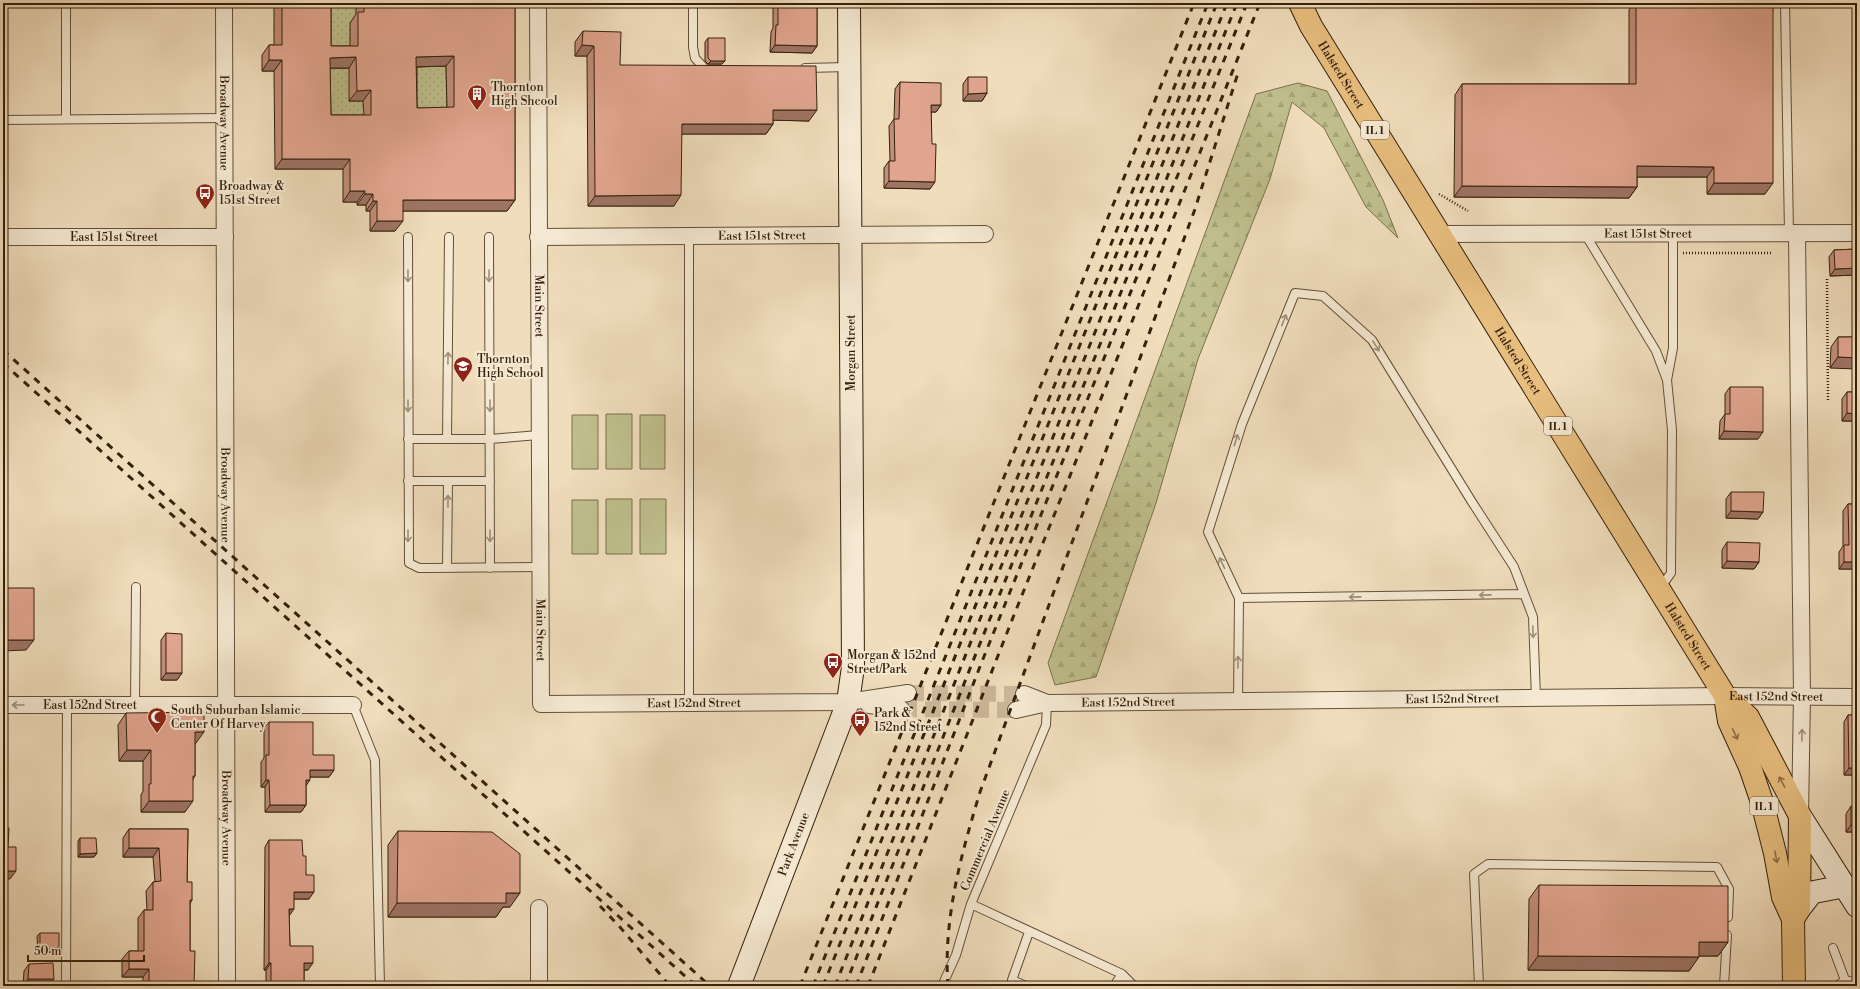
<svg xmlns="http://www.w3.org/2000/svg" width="1860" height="989" font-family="'Libre Bodoni',serif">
	<defs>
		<pattern id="grass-dots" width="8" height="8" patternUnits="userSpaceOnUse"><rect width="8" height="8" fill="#bfbf8d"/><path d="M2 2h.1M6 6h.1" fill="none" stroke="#a5a478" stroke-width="1.8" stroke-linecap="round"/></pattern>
		<pattern id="forest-firs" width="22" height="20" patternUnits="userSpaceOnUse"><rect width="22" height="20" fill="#bfbf8d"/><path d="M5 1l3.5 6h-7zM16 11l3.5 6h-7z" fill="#a5a478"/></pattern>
	</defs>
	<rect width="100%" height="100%" fill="#f0ddbc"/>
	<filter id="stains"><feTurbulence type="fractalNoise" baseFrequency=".005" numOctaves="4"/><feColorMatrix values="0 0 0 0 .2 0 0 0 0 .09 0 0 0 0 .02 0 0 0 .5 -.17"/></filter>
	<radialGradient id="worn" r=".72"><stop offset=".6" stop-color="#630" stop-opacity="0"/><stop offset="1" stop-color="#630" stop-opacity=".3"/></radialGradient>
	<path fill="url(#grass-dots)" stroke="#7a704c" d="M323,3H363L350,50L324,57Z
		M446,66L447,118L393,104L409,67Z
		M352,68L366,101L364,126L324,139L323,69Z"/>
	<path fill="url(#forest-firs)" stroke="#7a704c" d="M1298,83L1327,91L1383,200L1398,238L1366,207L1324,128L1292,102L1270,179L1198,359L1156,503L1096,677L1055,685L1048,663L1256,94Z"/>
	<path fill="#bfbf8d" stroke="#7a704c" d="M606,414H632V469H606Z
		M572,415H598V469H572Z
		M640,415H665V469H640Z
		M606,499H632V554H606Z
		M640,499H666V554H640Z
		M572,500H598V554H572Z"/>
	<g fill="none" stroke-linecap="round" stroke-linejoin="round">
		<path stroke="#cbb799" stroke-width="16" stroke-dasharray="16 8" stroke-linecap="butt" d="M908,693L1024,694
			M901,709L1016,710"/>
		<defs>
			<path id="lane" d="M693,3V47L695,58L706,70H709
				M1785,3L1789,233
				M805,68L849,67
				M66,119V3
				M3,120L224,118
				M1585,234L1656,351L1667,380L1672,430L1671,573L1660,588
				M408,237L409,563L419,568H431L540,567
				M489,237L490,568
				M1667,380L1673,348V234
				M408,439H490L539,435
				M447,439L449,237
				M408,481H490
				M447,568L448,481
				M1239,598L1524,594
				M1238,701L1239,598L1208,532L1242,424L1295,293L1323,296L1372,340L1472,502L1514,567L1533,617L1536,698
				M689,703V236
				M135,704L136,587
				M353,705L375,760L380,986
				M971,904L1122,974L1134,986
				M1833,948L1845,980L1837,986
				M1845,980L1857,983
				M66,986L67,705
				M942,986L956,955L971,904L1046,725L1047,703
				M1026,986L1012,980L1029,932
				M1114,986L1122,974
				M1479,986L1474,874L1488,864L1717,867L1729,889L1728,917
				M1724,986L1727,935"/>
			<g id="street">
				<path id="s1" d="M224,3L227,986"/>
				<path id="s2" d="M538,3L541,704L848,702L908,693"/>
				<path d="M1797,233L1802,696L1800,816"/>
				<path id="s3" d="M1439,234L1857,233"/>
				<path id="s4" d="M3,237H225"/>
				<path id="s5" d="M538,237L985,234"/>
				<path d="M1024,694L1047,703"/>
				<path id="s6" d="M3,705H353"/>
				<path d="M869,705L901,709"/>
				<path id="s7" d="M1016,710L1047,703L1725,696L1857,697"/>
				<path d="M539,908V986"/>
			</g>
			<g id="secondary">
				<path d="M1800,816L1857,906"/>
				<path d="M1799,909L1810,895L1814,892L1845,886"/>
				<path id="s8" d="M739,986L848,702L853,667L849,3"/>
			</g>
			<g id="primary">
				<path id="s9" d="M1300,3L1311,26L1725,696L1748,717L1800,816L1799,909L1793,919"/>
				<path d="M1725,696L1729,721L1750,767L1762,802L1775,853L1783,897L1793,919L1794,986"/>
			</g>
		</defs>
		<use href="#lane" stroke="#644f38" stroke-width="10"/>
		<use href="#street" stroke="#644f38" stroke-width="18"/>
		<use href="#secondary" stroke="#36200c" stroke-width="24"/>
		<use href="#primary" stroke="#36200c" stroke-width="24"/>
		<path stroke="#36200c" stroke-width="2.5" stroke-dasharray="1 2" stroke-linecap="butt" d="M1439,194L1468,211
			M1683,253H1772
			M1827,279L1828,400"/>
		<use href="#lane" stroke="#f5e9d3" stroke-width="8"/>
		<use href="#street" stroke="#f5e9d3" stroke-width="16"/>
		<use href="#secondary" stroke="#f5e9d3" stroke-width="22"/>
		<use href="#primary" stroke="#e8be7e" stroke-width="22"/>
		<path stroke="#36200c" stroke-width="3" stroke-dasharray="7 7" stroke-linecap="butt" d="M3,350L710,986
			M3,363L696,986
			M600,906L619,926L670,986
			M800,986L1194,3
			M813,986L1208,3
			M823,986L1217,3
			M835,986L962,664L1227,3
			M845,986L973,661L1237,3
			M856,986L981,664L1247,3
			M868,986L1014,615L1260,3
			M948,986C943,919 961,855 980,792L1195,209L1238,73"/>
	</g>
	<path fill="#c28e7b" stroke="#36200c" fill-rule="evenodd" d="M274,3H331V46H350V23L356,14V3H515V200L507,211H403L395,231H370V211H366V205H357V202H343V169H275L274,71H262V55L269,45H274ZM446,66L447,108H417V67ZM330,68H349V101H363L364,115H331Z
		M773,3H817V46L812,53L770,52L771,32L773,28Z
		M1633,3H1773L1765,194H1707V177H1637V187L1629,198L1454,197L1455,95L1462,84H1629V10Z
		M583,31L620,65L809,121L773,120V124L766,134H681L674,206H588L587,56H575V42Z
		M708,38L725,61L722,64H708L705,61V42Z
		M968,77L987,93L982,101H963V84Z
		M900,82L941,105L936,112H931L930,189L884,188V168L889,161H890L889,126L894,119L895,89Z
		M1857,249V275L1830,276L1829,257L1834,250Z
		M1838,337H1857L1830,368L1831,347Z
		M1730,387L1758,439H1719L1720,421L1725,414V394Z
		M1847,392H1857V421H1842V399Z
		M1731,492L1763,512L1758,519L1726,518V499Z
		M1848,504H1857V569H1839V552L1843,546V511Z
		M1727,542L1759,562L1754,569L1722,568V550Z
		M166,633L182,673L177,680H161V640Z
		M126,713L196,743H195V776L193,779L185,812H141V795L143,791V761H119L118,725Z
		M1848,715H1857V775H1844V722Z
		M269,722L313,755L334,770L329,777H310L306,786V805L301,812H265V787H261V762L264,758V728Z
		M1851,806L1857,832H1846V814Z
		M129,829H188L187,882L192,900L190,904V951L194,986H143V977H122V959L129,951H138V918L144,910H147L146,891L153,882H155L153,857H123V838Z
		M398,831L510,907H503L496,917H388V845Z
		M80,838L97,853L94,857H78V841Z
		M269,840L303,856L306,875L309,899H294L289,916L290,946L308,970H304V986H266V970H264L265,847Z
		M1539,885L1728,942L1718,956H1699L1689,971L1528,970L1529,899Z
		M40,933L56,952H38L37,936Z
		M29,964L49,986H23L24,971Z"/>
	<path fill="#9e7464" stroke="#36200c" d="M575,3H615L614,4L574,5Z
		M664,3H683L682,4L663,5Z
		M582,45L594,46L587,56H575Z
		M775,45L817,46L812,53L770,52Z
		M454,56L446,66L409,67L416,57Z
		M356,57L349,68H323L330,58Z
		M269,60H282L274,71H262Z
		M711,61H725L722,64H708Z
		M371,90L363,101H349L357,91Z
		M987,93L982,101H963L968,94Z
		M931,105H941L936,112H926Z
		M773,110H817L809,121L765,120Z
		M682,124H773L766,134H674Z
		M282,159H350L343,169H275Z
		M1637,166L1714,167L1707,177H1629Z
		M889,181L935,182L930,189L884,188Z
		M1714,183H1773L1765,194H1707Z
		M1462,186L1637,187L1629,198L1454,197Z
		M350,191H365L357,202H343Z
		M365,194H373L366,205H357Z
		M681,195L674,206H588L595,196Z
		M403,200H515L507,211H395Z
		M373,201H377L370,211H366Z
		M377,221H403L395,231H370Z
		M1857,268V275L1830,276L1835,269Z
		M1838,357L1857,358V369L1830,368Z
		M1847,413L1857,414V421H1842Z
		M1724,431L1763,432L1758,439H1719Z
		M1731,511L1763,512L1758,519L1726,518Z
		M1727,561L1759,562L1754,569L1722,568Z
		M1844,562H1857V569H1839Z
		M3,640H34L26,650L3,651Z
		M166,673H182L177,680H161Z
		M195,732H204L196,743H187Z
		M127,750H151L143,761H119Z
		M1849,768H1857V775H1844Z
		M310,770H334L329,777H305Z
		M266,780H269L265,787H261Z
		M306,780H310L305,787Z
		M149,801H193L185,812H141Z
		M270,805H306L301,812H265Z
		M1857,824V832H1846L1851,825Z
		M129,848H159L153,857H123Z
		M97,853L94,857H78L80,854Z
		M3,871H16L10,879H3Z
		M294,892H314L309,899H289Z
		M506,893H520L510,907H503L496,917H388L397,903Z
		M289,909H294L289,916Z
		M1699,942H1728L1718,956H1690Z
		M59,948L56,952H38L40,949Z
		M1538,956L1699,957L1689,971L1528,970Z
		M269,963H271L266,970H264Z
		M304,963H313L308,970H299Z
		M129,969H149L143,977H122Z
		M28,979H54L49,986H23Z"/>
	<path fill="#e1a58f" stroke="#36200c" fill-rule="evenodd" d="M282,3H331V46H358V12H364V3H515V200H403V221H377V201H373V194H365V191H350V159H282V60H269V45H282ZM454,56V107L417,108L416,57ZM356,57L357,91L371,90V115H331L330,58Z
		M778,3H817V46L775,45L776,25H778Z
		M1636,3H1773V183H1714V167L1637,166V187L1462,186V84H1636Z
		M583,31L621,32L620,65L816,66L817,110H773V124H682L681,195L595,196L594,46L582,45Z
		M708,38H725V61H711L708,58Z
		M968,77H987V93L968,94Z
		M900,82L941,83V105H931L932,144H936L935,182L889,181V161H895L894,119H899Z
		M1857,249V268L1835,269L1834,250Z
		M1838,337H1857V358L1838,357Z
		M1730,387H1763V432L1724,431L1725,414H1730Z
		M1847,392H1857V414L1847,413Z
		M1731,492H1764L1763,512L1731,511Z
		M1848,504H1857V562H1844V545H1849Z
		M1727,542L1760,543L1759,562L1727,561Z
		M3,588H34V640H3Z
		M166,633L182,634V673H166Z
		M204,712V732H195V776H193V801H149V784H151V750H127L126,713Z
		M1848,715H1857V768H1849Z
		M269,722H313V755H334V770H310V780H306V805H270L269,780H266V755H269Z
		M1851,806H1857V824L1851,825Z
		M3,828H9L8,847H16V871H3V887Z
		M129,829H188L187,882H192V900H190V951H195L194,986H149V969H129V951H144V910H153V882L161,881L159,848H129Z
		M398,831L492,832L520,854V893H506V903H397Z
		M80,838H96L97,853L80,854Z
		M269,840H302L303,856H306V875H314V892H294V909H289L290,946H313V963H304V986H271V963H269Z
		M1539,885L1728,886V942H1699V957L1538,956Z
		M40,933H59V948L40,949Z
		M53,963L54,979H28L29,964Z"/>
	<defs><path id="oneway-shaft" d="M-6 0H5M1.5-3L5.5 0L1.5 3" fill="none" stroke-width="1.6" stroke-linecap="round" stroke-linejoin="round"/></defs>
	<g stroke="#9f8f79">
		<use href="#oneway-shaft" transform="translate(408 276) rotate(90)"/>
		<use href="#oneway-shaft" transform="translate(489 276) rotate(90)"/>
		<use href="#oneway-shaft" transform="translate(1284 320) rotate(-68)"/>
		<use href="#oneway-shaft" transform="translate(1376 346) rotate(58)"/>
		<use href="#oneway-shaft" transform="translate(448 358) rotate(-89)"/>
		<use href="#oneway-shaft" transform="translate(408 406) rotate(90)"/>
		<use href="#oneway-shaft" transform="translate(490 406) rotate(90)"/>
		<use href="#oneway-shaft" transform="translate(1236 440) rotate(-73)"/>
		<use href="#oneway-shaft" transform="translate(448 501) rotate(-90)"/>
		<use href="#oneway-shaft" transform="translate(408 536) rotate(90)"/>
		<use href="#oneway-shaft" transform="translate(490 536) rotate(90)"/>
		<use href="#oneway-shaft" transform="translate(1222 563) rotate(-115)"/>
		<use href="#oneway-shaft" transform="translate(1485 595) rotate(179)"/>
		<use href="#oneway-shaft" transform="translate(1355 597) rotate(179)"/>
		<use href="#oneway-shaft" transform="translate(1533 632) rotate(88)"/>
		<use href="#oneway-shaft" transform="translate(1238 662) rotate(-89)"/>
		<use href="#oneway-shaft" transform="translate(18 705) rotate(180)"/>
		<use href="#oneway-shaft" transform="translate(1802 735) rotate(-89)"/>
	</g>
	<g stroke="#8f6f45">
		<use href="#oneway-shaft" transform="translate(1735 734) rotate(65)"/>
		<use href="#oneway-shaft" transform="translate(1782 782) rotate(-118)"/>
		<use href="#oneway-shaft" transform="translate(1776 857) rotate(79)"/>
	</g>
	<defs>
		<symbol id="building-pin" viewBox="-11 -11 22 30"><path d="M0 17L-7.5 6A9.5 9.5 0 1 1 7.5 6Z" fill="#8f2418" stroke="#f5e9d3"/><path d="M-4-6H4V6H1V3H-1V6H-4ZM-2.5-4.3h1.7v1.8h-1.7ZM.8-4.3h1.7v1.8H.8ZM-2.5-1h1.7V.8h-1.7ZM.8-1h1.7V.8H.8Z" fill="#fff"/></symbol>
		<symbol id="bus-pin" viewBox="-11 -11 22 30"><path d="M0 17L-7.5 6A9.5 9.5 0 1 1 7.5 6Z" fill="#8f2418" stroke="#f5e9d3"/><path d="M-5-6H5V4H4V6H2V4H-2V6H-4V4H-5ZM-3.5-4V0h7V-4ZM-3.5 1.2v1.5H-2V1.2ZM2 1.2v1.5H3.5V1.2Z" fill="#fff"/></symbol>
		<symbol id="school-pin" viewBox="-11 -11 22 30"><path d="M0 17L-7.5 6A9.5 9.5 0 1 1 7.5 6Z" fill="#8f2418" stroke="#f5e9d3"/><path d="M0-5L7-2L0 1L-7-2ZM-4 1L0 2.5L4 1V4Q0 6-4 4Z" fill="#fff"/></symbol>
		<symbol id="mosque-pin" viewBox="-11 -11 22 30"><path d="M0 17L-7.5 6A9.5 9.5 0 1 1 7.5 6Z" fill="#8f2418" stroke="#f5e9d3"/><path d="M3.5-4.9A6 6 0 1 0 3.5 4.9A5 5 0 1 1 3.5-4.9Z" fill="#fff"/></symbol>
	</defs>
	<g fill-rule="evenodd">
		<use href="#building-pin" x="466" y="83" width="22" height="30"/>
		<use href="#bus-pin" x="194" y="182" width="22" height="30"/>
		<use href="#school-pin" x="452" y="355" width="22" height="30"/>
		<use href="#bus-pin" x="822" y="651" width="22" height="30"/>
		<use href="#mosque-pin" x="146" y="706" width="22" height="30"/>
		<use href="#bus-pin" x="849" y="709" width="22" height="30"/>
	</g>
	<g text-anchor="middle" stroke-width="4" stroke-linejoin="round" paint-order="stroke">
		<g fill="#f5e9d3" stroke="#6f5c48" stroke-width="1">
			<rect x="1361" y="121" width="28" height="18" rx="3"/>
			<rect x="1544" y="417" width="28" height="18" rx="3"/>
			<rect x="1750" y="797" width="28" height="18" rx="3"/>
		</g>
		<g font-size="11" font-weight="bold" fill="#36200c">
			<text x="1375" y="134">IL 1</text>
			<text x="1558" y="430">IL 1</text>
			<text x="1764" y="810">IL 1</text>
		</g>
		<g font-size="12" fill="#36200c" stroke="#f5e9d3">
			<text dy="4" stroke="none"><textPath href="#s9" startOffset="83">Halsted Street</textPath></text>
			<text dy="4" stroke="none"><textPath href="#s1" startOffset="120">Broadway Avenue</textPath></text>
			<text dy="4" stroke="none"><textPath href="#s3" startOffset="209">East 151st Street</textPath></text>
			<text dy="4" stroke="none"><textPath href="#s5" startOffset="224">East 151st Street</textPath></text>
			<text dy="4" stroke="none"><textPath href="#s4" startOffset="111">East 151st Street</textPath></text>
			<text dy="4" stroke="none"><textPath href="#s2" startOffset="303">Main Street</textPath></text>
			<text transform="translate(851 353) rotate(-90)" y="4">Morgan Street</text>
			<text dy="4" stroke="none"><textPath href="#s9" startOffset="419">Halsted Street</textPath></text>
			<text dy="4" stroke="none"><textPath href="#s1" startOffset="492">Broadway Avenue</textPath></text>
			<text dy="4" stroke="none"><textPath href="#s2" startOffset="627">Main Street</textPath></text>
			<text dy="4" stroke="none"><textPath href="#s9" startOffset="743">Halsted Street</textPath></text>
			<text dy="4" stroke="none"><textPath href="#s7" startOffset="761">East 152nd Street</textPath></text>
			<text dy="4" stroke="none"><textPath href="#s7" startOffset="437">East 152nd Street</textPath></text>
			<text dy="4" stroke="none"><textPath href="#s7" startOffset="113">East 152nd Street</textPath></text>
			<text dy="4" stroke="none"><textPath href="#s2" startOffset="854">East 152nd Street</textPath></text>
			<text dy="4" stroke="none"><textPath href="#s6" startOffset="87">East 152nd Street</textPath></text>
			<text dy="4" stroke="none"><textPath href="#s1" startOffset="815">Broadway Avenue</textPath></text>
			<text transform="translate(985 840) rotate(-67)" y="4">Commercial Avenue</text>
			<text dy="4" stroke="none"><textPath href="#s8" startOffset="152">Park Avenue</textPath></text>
		</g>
		<g font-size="12" fill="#36200c" stroke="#f5e9d3" text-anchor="start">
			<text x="491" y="91">Thornton<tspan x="491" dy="14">High Shcool</tspan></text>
			<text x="219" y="190">Broadway &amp;<tspan x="219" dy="14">151st Street</tspan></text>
			<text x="477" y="363">Thornton<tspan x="477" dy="14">High School</tspan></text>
			<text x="847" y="659">Morgan &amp; 152nd<tspan x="847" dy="14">Street/Park</tspan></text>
			<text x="171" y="714">South Suburban Islamic<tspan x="171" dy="14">Center Of Harvey</tspan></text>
			<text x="874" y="717">Park &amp;<tspan x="874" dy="14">152nd Street</tspan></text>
		</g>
	</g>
	<rect width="1860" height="989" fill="none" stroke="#f0ddbc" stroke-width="16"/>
	<rect x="4" y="4" width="1852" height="981" fill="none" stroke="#36200c" stroke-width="2"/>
	<rect x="8" y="8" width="1844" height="973" fill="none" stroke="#36200c"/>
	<path d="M28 955v6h116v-6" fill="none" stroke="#36200c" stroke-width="2"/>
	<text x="34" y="955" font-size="12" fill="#36200c" stroke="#f5e9d3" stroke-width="3" paint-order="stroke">50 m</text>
	<rect width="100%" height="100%" filter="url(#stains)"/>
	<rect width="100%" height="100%" fill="url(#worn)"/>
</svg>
